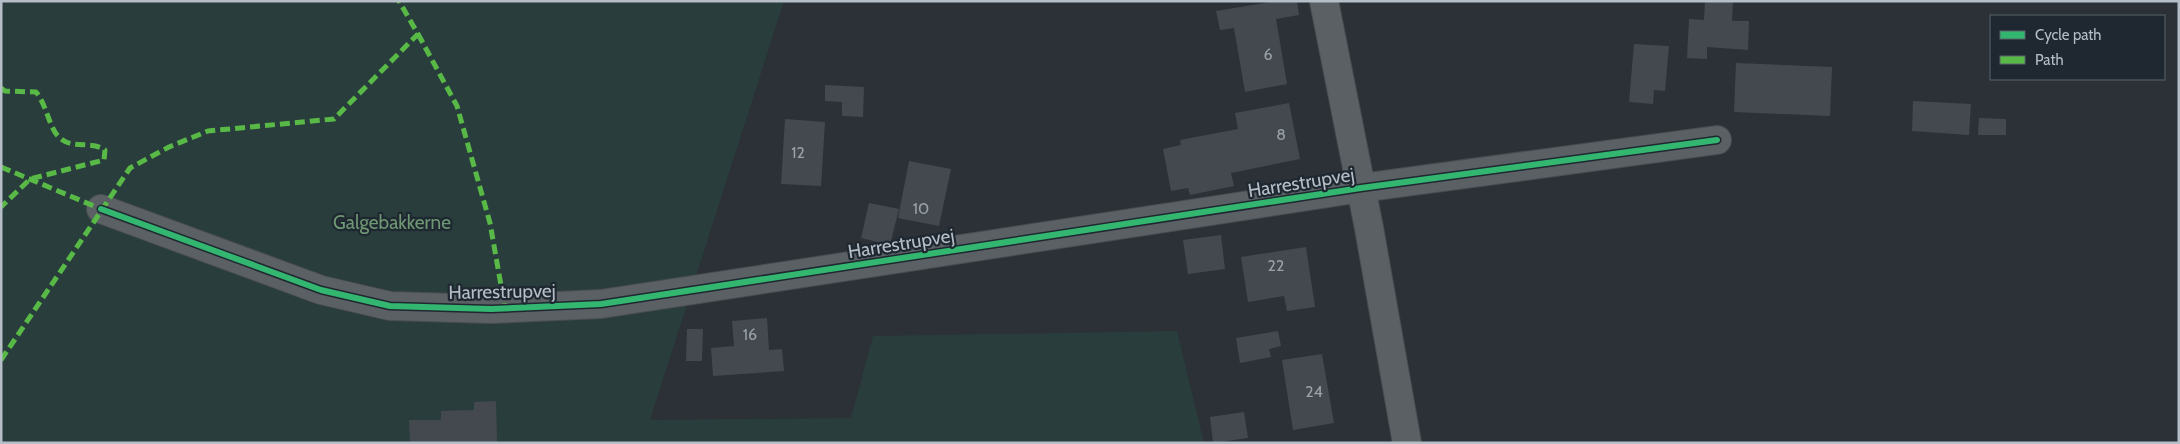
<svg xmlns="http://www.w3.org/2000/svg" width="2180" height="444" font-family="Cabin,sans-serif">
	<rect width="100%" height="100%" fill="#2b3137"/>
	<path fill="#293d3d" d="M1,1H784L650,420L851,418L873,336L1177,331L1204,443H1Z"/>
	<path fill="#44494f" d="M1276,1H1297L1299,15L1276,19L1287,84L1245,92L1234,28L1220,30L1216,11Z
		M1705,1H1733L1732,21H1749L1748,50L1707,47V59L1687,58L1689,19L1704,20Z
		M1634,44L1669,46L1665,91L1654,90L1653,104L1629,102Z
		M1736,63L1832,67L1830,116L1734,112Z
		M825,85L864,87L863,117L842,116V102L825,101Z
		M1913,101L1971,104L1969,135L1912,131Z
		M1289,103L1300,159L1231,173L1234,186L1190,195L1188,188L1171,191L1163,149L1181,145L1180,140L1238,129L1235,113Z
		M1979,118L2006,119V135H1978Z
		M785,119L825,122L821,186L781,184Z
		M909,161L951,169L939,226L898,218Z
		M869,203L899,209L890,245L861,238Z
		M1221,235L1225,269L1188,274L1183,240Z
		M1306,247L1315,307L1287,311L1284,296L1248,302L1241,257Z
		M767,318L769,350L782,349L784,371L713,376L711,348L734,346L732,321Z
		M687,329H703L702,361H686Z
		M1278,331L1281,346L1269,349L1271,357L1240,363L1236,338Z
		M1322,354L1334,423L1293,430L1282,360Z
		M496,401L497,443H410L409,420H441V411L474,410V402Z
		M1244,412L1248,438L1213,443L1210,417Z"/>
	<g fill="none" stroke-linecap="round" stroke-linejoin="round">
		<defs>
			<path id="minor" d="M1324,1L1369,228L1407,443
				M101,209L321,290L390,306L491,309L601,304L1361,188L1717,140"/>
		</defs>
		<use href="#minor" stroke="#494d52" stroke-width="30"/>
		<use href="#minor" stroke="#5b6065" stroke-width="28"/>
		<path stroke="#58b947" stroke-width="5" stroke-dasharray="10 5" stroke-linecap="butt" d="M418,34L457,106L490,223L505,308
			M1,88L5,91L36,92C47,105 49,129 60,138C74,150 90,140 105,150L104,160L30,179L1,207
			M1,167L101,209
			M1,360L130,168L169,147L208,131L334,119L418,34L399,1"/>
		<defs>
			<path id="cycleway" d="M101,209L321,290L390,306L491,309L601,304L1361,188L1717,140"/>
		</defs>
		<use href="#cycleway" stroke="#1f2831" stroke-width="9"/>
		<use href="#cycleway" stroke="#33b770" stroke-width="6"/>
	</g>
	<g text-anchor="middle" stroke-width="4.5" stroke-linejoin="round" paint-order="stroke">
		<g font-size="16" fill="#99a1a9">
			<text x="1268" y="60">6</text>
			<text x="1281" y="140">8</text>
			<text x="798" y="158">12</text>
			<text x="921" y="214">10</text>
			<text x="1276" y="271">22</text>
			<text x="750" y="340">16</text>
			<text x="1314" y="397">24</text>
		</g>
		<g font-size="19" fill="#b5bec7" stroke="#1f2831">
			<text transform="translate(1301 182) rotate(-9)" y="7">Harrestrupvej</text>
			<text transform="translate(901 243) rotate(-9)" y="7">Harrestrupvej</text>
			<text transform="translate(502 291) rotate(-1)" y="7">Harrestrupvej</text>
		</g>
		<g font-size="19" fill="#6e9773" stroke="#1f2831">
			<text x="392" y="229">Galgebakkerne</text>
		</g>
	</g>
	<rect width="2180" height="444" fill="none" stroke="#b5bec7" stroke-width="5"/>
	<rect x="1990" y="15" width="175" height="65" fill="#1f2831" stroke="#5b646d"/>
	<rect x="2000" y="31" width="25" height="8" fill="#33b770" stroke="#5b646d"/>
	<text x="2035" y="40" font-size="15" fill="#b5bec7">Cycle path</text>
	<rect x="2000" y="56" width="25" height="8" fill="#58b947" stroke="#5b646d"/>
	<text x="2035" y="65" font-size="15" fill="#b5bec7">Path</text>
</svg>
